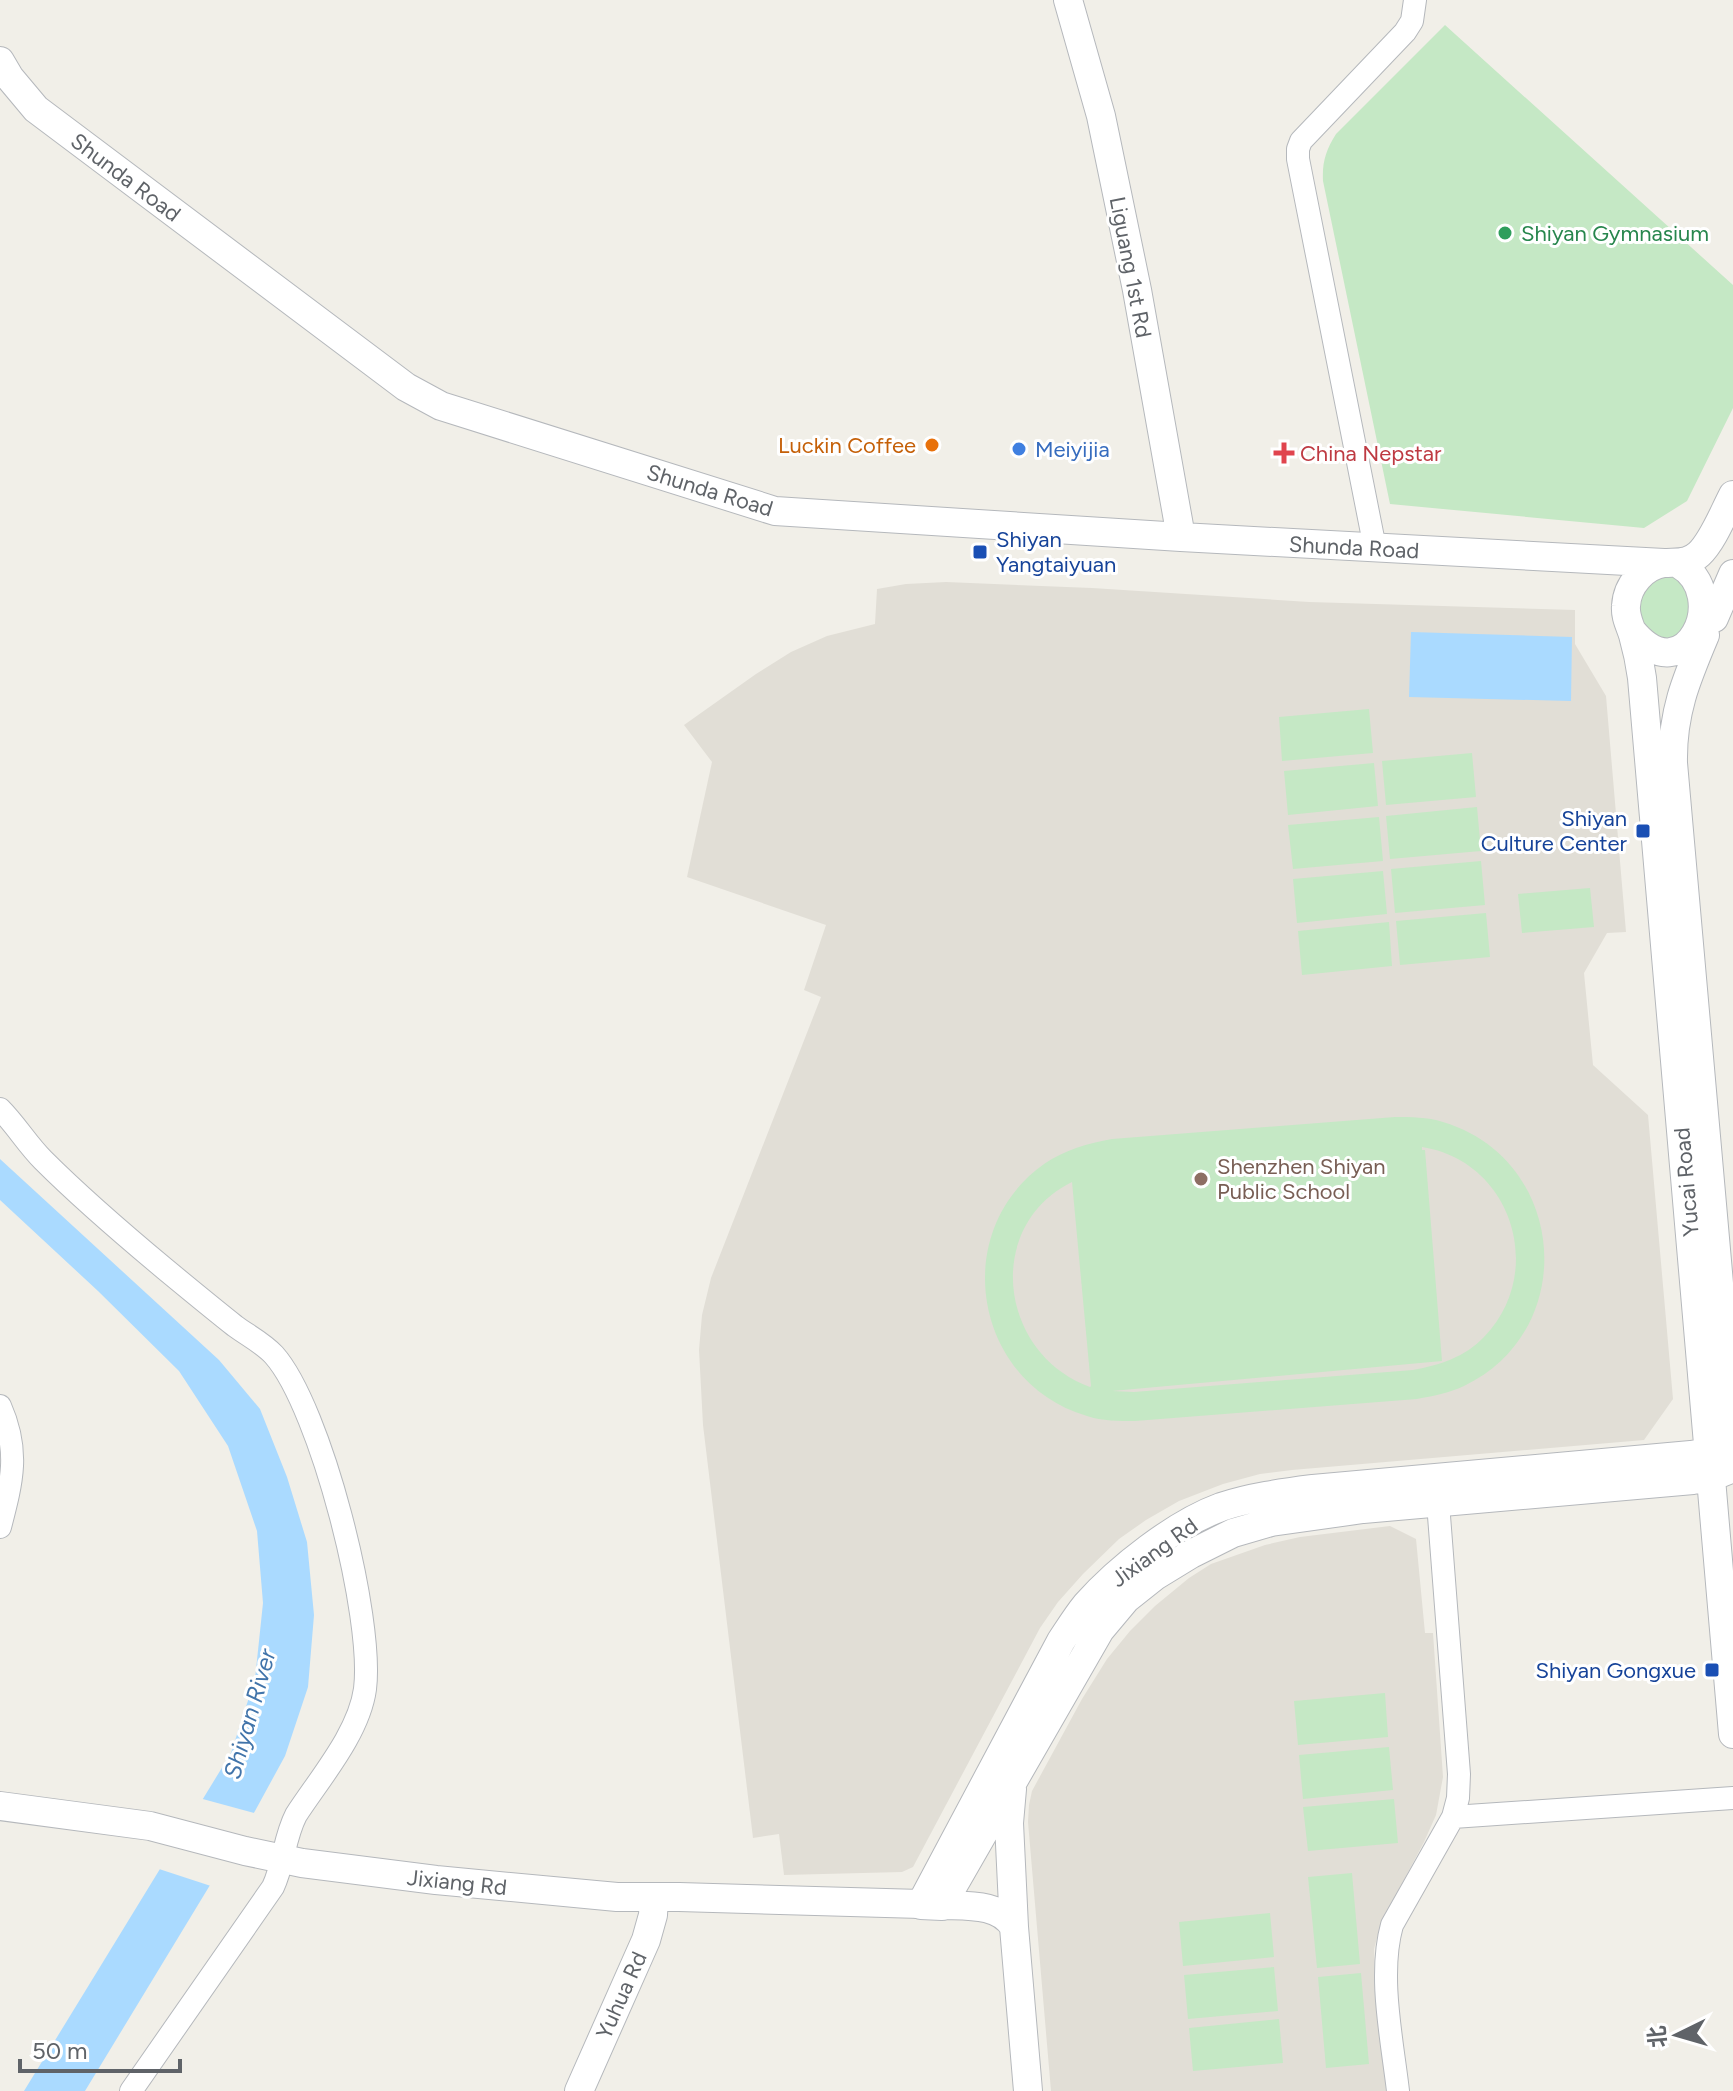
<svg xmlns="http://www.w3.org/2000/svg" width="1733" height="2091" font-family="Figtree,'Noto Sans SC',sans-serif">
	<rect width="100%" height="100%" fill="#f1efe8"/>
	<path fill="#e1ded6" d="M946,582L1092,588L1309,602L1575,610V644L1606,696L1626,932L1607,933L1584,973L1593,1065L1648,1115L1673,1399L1644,1440L1292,1470L1260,1474L1223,1484L1179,1501L1146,1520L1119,1539L1083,1574L1058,1602L1040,1628L913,1867L902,1872L784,1875L779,1834L753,1838L703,1425L699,1350L702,1315L711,1278L821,997L804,990L826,925L687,877L712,762L684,725L756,674L791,652L827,636L875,624L877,589L906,584Z
		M1390,1526L1416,1539L1425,1633H1433L1443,1777L1436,1815L1424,1842L1381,1923L1374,1949L1375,1979L1386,2091H1051L1028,1822L1029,1805L1032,1791L1082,1699L1107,1659L1130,1631L1155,1606L1189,1578L1211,1564L1265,1545L1300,1537Z"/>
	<path fill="#c5e8c5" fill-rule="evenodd" d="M1445,25L1733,285V408L1687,501L1644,528L1390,504L1323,181C1322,162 1326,150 1336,134Z
		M1673,576L1682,579L1701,612L1672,639C1666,638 1658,637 1653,634C1650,633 1647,628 1645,625C1628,602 1647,578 1673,576Z
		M1369,709L1373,753L1282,761L1279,717Z
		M1472,753L1476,797L1386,805L1382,761Z
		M1374,763L1378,806L1288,815L1284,771Z
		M1477,807L1481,851L1390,859L1386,816Z
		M1379,817L1383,861L1293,869L1288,825Z
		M1481,861L1485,905L1395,913L1391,869Z
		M1383,871L1387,914L1297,923L1293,879Z
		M1590,888L1594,927L1522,933L1518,894Z
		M1486,913L1490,957L1400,965L1396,921Z
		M1389,922L1392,966L1302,975L1298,931Z
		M1395,1117C1411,1117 1427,1117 1443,1122C1567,1159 1581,1330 1464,1386C1449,1393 1433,1396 1417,1399L1135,1421C1119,1421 1102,1421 1087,1416C974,1383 948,1232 1044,1164C1065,1150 1088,1143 1112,1139ZM1422,1147C1512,1161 1547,1272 1484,1337C1465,1357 1440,1365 1413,1370L1134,1392L1112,1391L1442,1361L1425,1150H1422ZM1072,1182L1091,1386L1090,1387C999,1354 983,1226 1072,1182Z
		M1385,1693L1388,1737L1298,1745L1294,1701Z
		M1389,1747L1393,1790L1303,1799L1299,1755Z
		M1394,1799L1398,1843L1308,1851L1303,1807Z
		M1352,1873L1360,1964L1317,1968L1308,1877Z
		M1270,1913L1274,1957L1183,1966L1179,1922Z
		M1274,1967L1278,2011L1188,2019L1184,1975Z
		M1361,1973L1369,2064L1326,2068L1318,1977Z
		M1279,2019L1283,2063L1193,2071L1189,2028Z"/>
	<path fill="#aadaff" d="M1411,632L1572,637L1571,701L1409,697Z
		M0,1159L219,1360L260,1409L287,1477L307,1542L314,1615L308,1687L285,1756L255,1811L85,2091H24L231,1753L255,1679L263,1603L257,1531L228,1446L179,1371L98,1291L0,1200Z"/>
	<path fill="#f1efe8" d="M199,1798L258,1814L214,1887L156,1868Z"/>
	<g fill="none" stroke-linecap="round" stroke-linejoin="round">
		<defs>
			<path id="minor" d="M1375,548L1298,159V149L1301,141L1405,32L1412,21L1415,0
				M0,1109C16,1125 27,1144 43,1160C81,1198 123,1234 165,1269C188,1288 211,1307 235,1326C247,1335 263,1343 274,1355C321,1408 374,1618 365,1689C359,1733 320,1778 296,1815C284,1838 284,1864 273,1887L131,2091
				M0,1406C20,1451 12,1481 0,1527
				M1453,1817L1733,1798
				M1398,2091C1392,2039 1378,1975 1392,1925L1453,1817L1458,1798L1459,1774L1438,1503"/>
			<path id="tertiary" d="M1068,0L1101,116L1137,290L1181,537
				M0,61L10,78L36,109L406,387L441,406L775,511L1181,537L1664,563
				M1733,495C1724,512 1713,541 1699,554C1688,564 1678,562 1664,563C1644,566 1627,585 1626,606C1625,617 1630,625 1633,635C1637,649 1640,663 1642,678L1733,1734
				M1714,618L1733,574
				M1632,631C1685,696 1733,595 1679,564
				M1705,635C1686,680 1672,713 1673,763L1733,1442
				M1012,1789L1009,1823L1014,1927L1028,2091
				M0,1806L150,1826L245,1851L302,1863L436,1880L617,1897H679L921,1904L1061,1641C1069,1629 1077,1616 1086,1605C1119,1568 1175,1524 1221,1507C1251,1497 1282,1493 1313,1489L1691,1455L1709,1452L1733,1444
				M1014,1927C1000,1903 967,1906 942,1905L1100,1630L1126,1599L1155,1576L1191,1554L1233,1533L1271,1522L1363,1509L1693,1480L1711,1477L1733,1468
				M579,2091L646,1940L653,1915L654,1897"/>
			<path id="secondary" d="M921,1904L942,1905"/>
		</defs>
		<use href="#minor" stroke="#b5b8bc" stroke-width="24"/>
		<use href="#tertiary" stroke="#b5b8bc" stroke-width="30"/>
		<use href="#secondary" stroke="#b6babf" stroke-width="32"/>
		<use href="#minor" stroke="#fff" stroke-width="22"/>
		<use href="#tertiary" stroke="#fff" stroke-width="28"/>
		<use href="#secondary" stroke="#fff" stroke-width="30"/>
	</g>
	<circle fill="#2e9e5b" stroke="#fff" stroke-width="3" cx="1505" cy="233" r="8"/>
	<circle fill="#e8710a" stroke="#fff" stroke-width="3" cx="932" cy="445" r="8"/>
	<circle fill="#3f7fe0" stroke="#fff" stroke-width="3" cx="1019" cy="449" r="8"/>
	<path fill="#e0444e" stroke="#fff" stroke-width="3" d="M1280 441h8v8h8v8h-8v8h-8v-8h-8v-8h8z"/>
	<g fill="#1a4fb4" stroke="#fff" stroke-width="3">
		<rect x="972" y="544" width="16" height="16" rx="4"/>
		<rect x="1635" y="823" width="16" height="16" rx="4"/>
		<rect x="1704" y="1662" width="16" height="16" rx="4"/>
	</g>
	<circle fill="#8d6e63" stroke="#fff" stroke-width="3" cx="1201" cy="1179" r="8"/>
	<g text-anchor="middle" stroke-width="6" stroke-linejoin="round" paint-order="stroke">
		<g font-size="22" fill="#5f6368" stroke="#fff">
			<text transform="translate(126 177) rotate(37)" y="8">Shunda Road</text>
			<text transform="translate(1131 267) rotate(79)" y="8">Liguang 1st Rd</text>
			<text transform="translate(710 490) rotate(17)" y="8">Shunda Road</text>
			<text transform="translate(1354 547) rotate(3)" y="8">Shunda Road</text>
			<text transform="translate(1686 1182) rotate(-95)" y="8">Yucai Road</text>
			<text transform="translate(1154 1552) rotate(-36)" y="8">Jixiang Rd</text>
			<text transform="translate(457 1882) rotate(6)" y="8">Jixiang Rd</text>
			<text transform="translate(621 1995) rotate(-66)" y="8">Yuhua Rd</text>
		</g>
		<g font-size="22" fill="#27864d" stroke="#fff" text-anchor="start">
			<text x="1521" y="241">Shiyan Gymnasium</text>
		</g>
		<g font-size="22" fill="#c56008" stroke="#fff" text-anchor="end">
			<text x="916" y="453">Luckin Coffee</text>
		</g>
		<g font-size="22" fill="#366cbe" stroke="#fff" text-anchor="start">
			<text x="1035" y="457">Meiyijia</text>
		</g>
		<g font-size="22" fill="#be3a42" stroke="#fff" text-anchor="start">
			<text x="1300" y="461">China Nepstar</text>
		</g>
		<g font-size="22" fill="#164399" stroke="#fff" text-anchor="end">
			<text x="996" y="547" text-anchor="start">Shiyan<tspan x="996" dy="25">Yangtaiyuan</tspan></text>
			<text x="1627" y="826">Shiyan<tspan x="1627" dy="25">Culture Center</tspan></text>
			<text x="1696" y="1678">Shiyan Gongxue</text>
		</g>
		<g font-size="22" fill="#785e54" stroke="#fff" text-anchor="start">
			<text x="1217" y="1174">Shenzhen Shiyan<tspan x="1217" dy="25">Public School</tspan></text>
		</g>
		<g font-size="24" font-style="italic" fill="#4174aa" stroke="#fff">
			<text transform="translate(250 1714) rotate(-74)" y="8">Shiyan River</text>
		</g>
	</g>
	<g transform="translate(1677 2035) rotate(265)" stroke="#ffffff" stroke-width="6" paint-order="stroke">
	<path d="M0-6L14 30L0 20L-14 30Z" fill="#5f6368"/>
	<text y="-12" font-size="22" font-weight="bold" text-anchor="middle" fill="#5f6368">北</text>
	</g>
	<path d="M20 2059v12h160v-12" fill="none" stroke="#5f6368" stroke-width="4"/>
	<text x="32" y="2059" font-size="24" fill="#5f6368" stroke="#ffffff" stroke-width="6" paint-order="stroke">50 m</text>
</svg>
